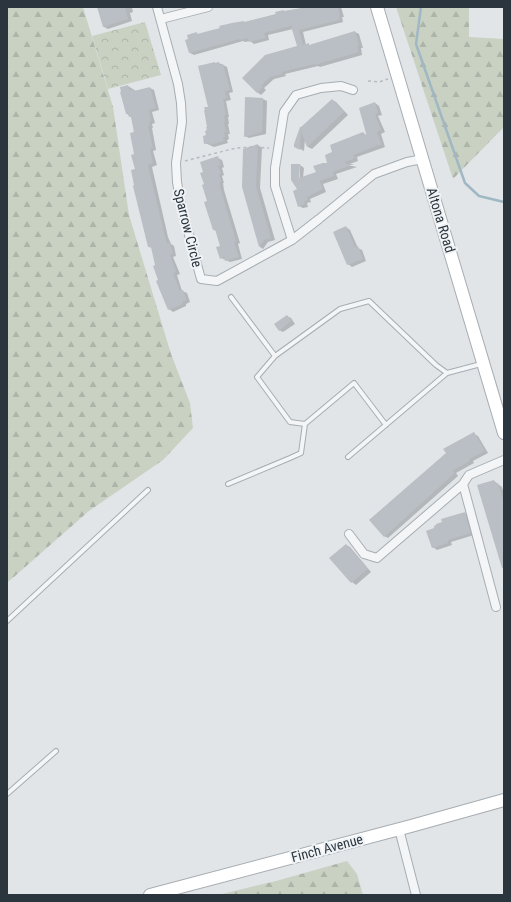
<svg xmlns="http://www.w3.org/2000/svg" width="511" height="902" font-family="'Roboto Condensed',sans-serif">
	<defs>
		<pattern id="forest-firs" width="22" height="20" patternUnits="userSpaceOnUse"><rect width="22" height="20" fill="#c9d1c3"/><path d="M5 1l3.5 6h-7zM16 11l3.5 6h-7z" fill="#adb4a9"/></pattern>
		<pattern id="park-crowns" width="20" height="18" patternUnits="userSpaceOnUse"><rect width="20" height="18" fill="#c9d1c3"/><path d="M2 6a3 3 0 1 1 6 0M12 15a3 3 0 1 1 6 0" fill="none" stroke="#adb4a9"/></pattern>
	</defs>
	<rect width="100%" height="100%" fill="#e1e5e8"/>
	<path fill="url(#forest-firs)" d="M7,7H83L113,107L129,215L171,354L190,403L193,428L163,460L89,511L7,583Z
		M396,7H469V37L504,39V127L453,179Z
		M347,861L357,874L363,895H218L276,881Z"/>
	<path fill="url(#park-crowns)" d="M145,22L161,75L108,89L92,36Z"/>
	<path fill="#0003" d="M98,7H132L133,12L130,13L132,21L108,29L104,27Z
		M311,7H341L344,17H342L343,22L303,32L306,45L311,46L355,32L359,34L363,48H361L362,55L320,67L318,66L285,74L286,76L274,79L264,88L266,90L261,95L257,92L243,78L298,47L293,29L268,35L269,40L254,44L250,41L245,42L243,41L194,55L190,53L196,33L199,35L277,14L284,11L286,12Z
		M219,63L227,67L233,92L229,93L231,100L226,101L229,117H228L229,124H228L230,134H228L229,139L227,140L228,143L214,147L205,143L208,131L209,108L217,64Z
		M128,86L136,91L150,88L154,90L159,110L152,112L155,123L152,124L153,128H152L156,150L153,151L157,165L152,167L168,237L171,244L174,246L176,256L173,257L180,274L177,275L182,291L187,293L190,302L186,304V306L173,312L169,309L160,280L152,248L149,247L135,155V132L132,118L126,113Z
		M263,99L267,101L266,134L249,138L245,136Z
		M332,100L336,102L348,115L312,149L308,147L305,139L304,151L295,146L301,128Z
		M375,103L379,106L382,115L378,116L385,132L381,134L385,147L357,157L358,161L347,165L357,167L336,174L338,179L323,184L326,192L310,199L311,202L307,203L308,207L303,208L299,206L300,165L304,168L303,178L317,173L329,164L334,153L363,133L368,136Z
		M258,145L262,148L260,188L275,240L268,242L263,249L260,247L243,187L244,150Z
		M218,158L222,160L224,167L222,168L224,175L222,176L224,183H223L224,190L240,243L238,244L242,259L230,262L221,258V247L216,231L213,229L204,173Z
		M346,227L350,230L358,248L362,250L366,261L352,267L348,264Z
		M287,316L291,318L295,324L283,332L279,330Z
		M474,434L478,436L488,453L473,461L474,463L456,473L458,476L388,538L384,536Z
		M494,481L502,487L504,494V572L478,486Z
		M464,513L468,515L474,535L451,542L452,545L437,550L433,547L436,529Z
		M346,545L350,547L371,572L356,585L352,582L331,558Z"/>
	<g fill="none" stroke-linecap="round" stroke-linejoin="round">
		<path stroke="#a0b8c4" stroke-width="2.5" d="M421,7L416,44L465,183L479,196L504,202"/>
	</g>
	<path fill="#b9bfc4" d="M97,7H125L128,19L103,27Z
		M307,7H338L340,15H339L340,20L299,30L303,45L309,43V45L355,31L359,46H357L359,52L315,65V64L282,72V74L270,77L261,86L263,87L257,93L242,78L265,55L297,46L291,26L264,33L266,38L249,42L248,38L240,40V39L189,53L185,40L188,39L187,35L197,32V34L220,28L219,26L232,23L244,21V22L276,14L275,12L284,10V11Z
		M215,62V63L219,62V65L223,64L230,90L225,91L227,98L223,99L226,115H224L225,122H224L226,132H224L225,137L223,138L224,141L209,145L208,143L204,144L203,136L206,135L205,131L207,130L206,127H207L204,110H205L204,107H208L198,66Z
		M128,85L129,90L134,89V91L150,87L156,108L149,110L151,121L149,122L150,126H148L153,148L150,149L153,163L148,165L164,233L167,243H170L173,254L170,255L176,272L173,273L180,291L183,290L187,300L182,302L183,304L168,310L156,281L158,280L153,266L155,265L151,247H148L133,186L134,185L131,170L135,169L131,155L134,154L130,133L134,132L131,117H129L128,113L126,114L120,92H121L120,87Z
		M245,97L263,98L262,132L244,137Z
		M332,99L344,112L307,147L301,131L300,150L294,147V144L300,127H301Z
		M375,102L378,113L375,114L381,130L377,132L382,145H379L353,155L355,158L345,162L346,164H354L333,172L334,176L320,181L323,189L307,197L308,200L304,201L305,204L298,207L293,191L297,189L291,180V164H300L299,178L316,172L313,166L323,163H327L325,155L332,152L330,145L363,132L367,137L359,108Z
		M258,144L256,186L271,238L264,240L259,247L242,187L243,149Z
		M218,156L221,165L218,166L221,173L219,174L221,181H220V187L236,241L234,242L239,257L225,261L224,257L220,259L216,247L220,246L215,229L213,230L204,202L207,201L202,185L204,184L200,173L203,172L200,162Z
		M346,226L355,247L358,246L363,259L347,265L333,232Z
		M287,315L291,321L279,331L274,324Z
		M474,432L485,451L469,459L470,461L452,471L455,473L384,537L369,520L446,453L443,449Z
		M494,480L496,484L498,483L504,503V568H502L477,485Z
		M465,512L471,533L448,540V543L432,548L426,531L434,528V526L436,525V524L442,522L441,519Z
		M346,544L368,569L351,583L329,558Z"/>
	<g fill="none" stroke-linecap="round" stroke-linejoin="round">
		<defs>
			<path id="lane" d="M231,297L275,356
				M305,424L290,422L257,377L275,356L340,309L369,301L436,365L447,373
				M348,457L447,373L481,364
				M228,484L290,458L301,453L305,424L354,383L386,425
				M7,621L148,490
				M7,794L56,751"/>
			<path id="street" d="M157,7L178,84L181,103L182,122L176,163L177,182L181,205L201,279L217,281L292,240L319,219L374,174L407,162L423,159
				M161,19L208,7
				M292,240L275,186V168L284,112L296,95L321,88L341,86L353,90
				M463,484L496,607
				M349,534L364,554L377,558L463,484L469,475L504,460
				M399,829L416,895"/>
			<path id="secondary" d="M377,7L504,433
				M150,895L411,826L504,800"/>
		</defs>
		<use href="#lane" stroke="#a7adb2" stroke-width="6"/>
		<use href="#street" stroke="#a7adb2" stroke-width="10"/>
		<use href="#secondary" stroke="#a7adb2" stroke-width="14"/>
		<path stroke="#b7bbc0" stroke-width="1.5" stroke-dasharray="3 3" stroke-linecap="butt" d="M368,81L379,82L388,79
			M185,161L236,148L254,147L269,148"/>
		<use href="#lane" stroke="#f3f5f7" stroke-width="4"/>
		<use href="#street" stroke="#f3f5f7" stroke-width="8"/>
		<use href="#secondary" stroke="#fff" stroke-width="12"/>
	</g>
	<g text-anchor="middle" stroke-width="4" stroke-linejoin="round" paint-order="stroke">
		<g font-size="14" fill="#2b353e" stroke="#f0f3f6">
			<text transform="translate(441 220) rotate(73)" y="5">Altona Road</text>
			<text transform="translate(188 228) rotate(76)" y="5">Sparrow Circle</text>
			<text transform="translate(327 848) rotate(-15)" y="5">Finch Avenue</text>
		</g>
	</g>
	<rect width="511" height="902" fill="none" stroke="#2b353e" stroke-width="16"/>
</svg>
